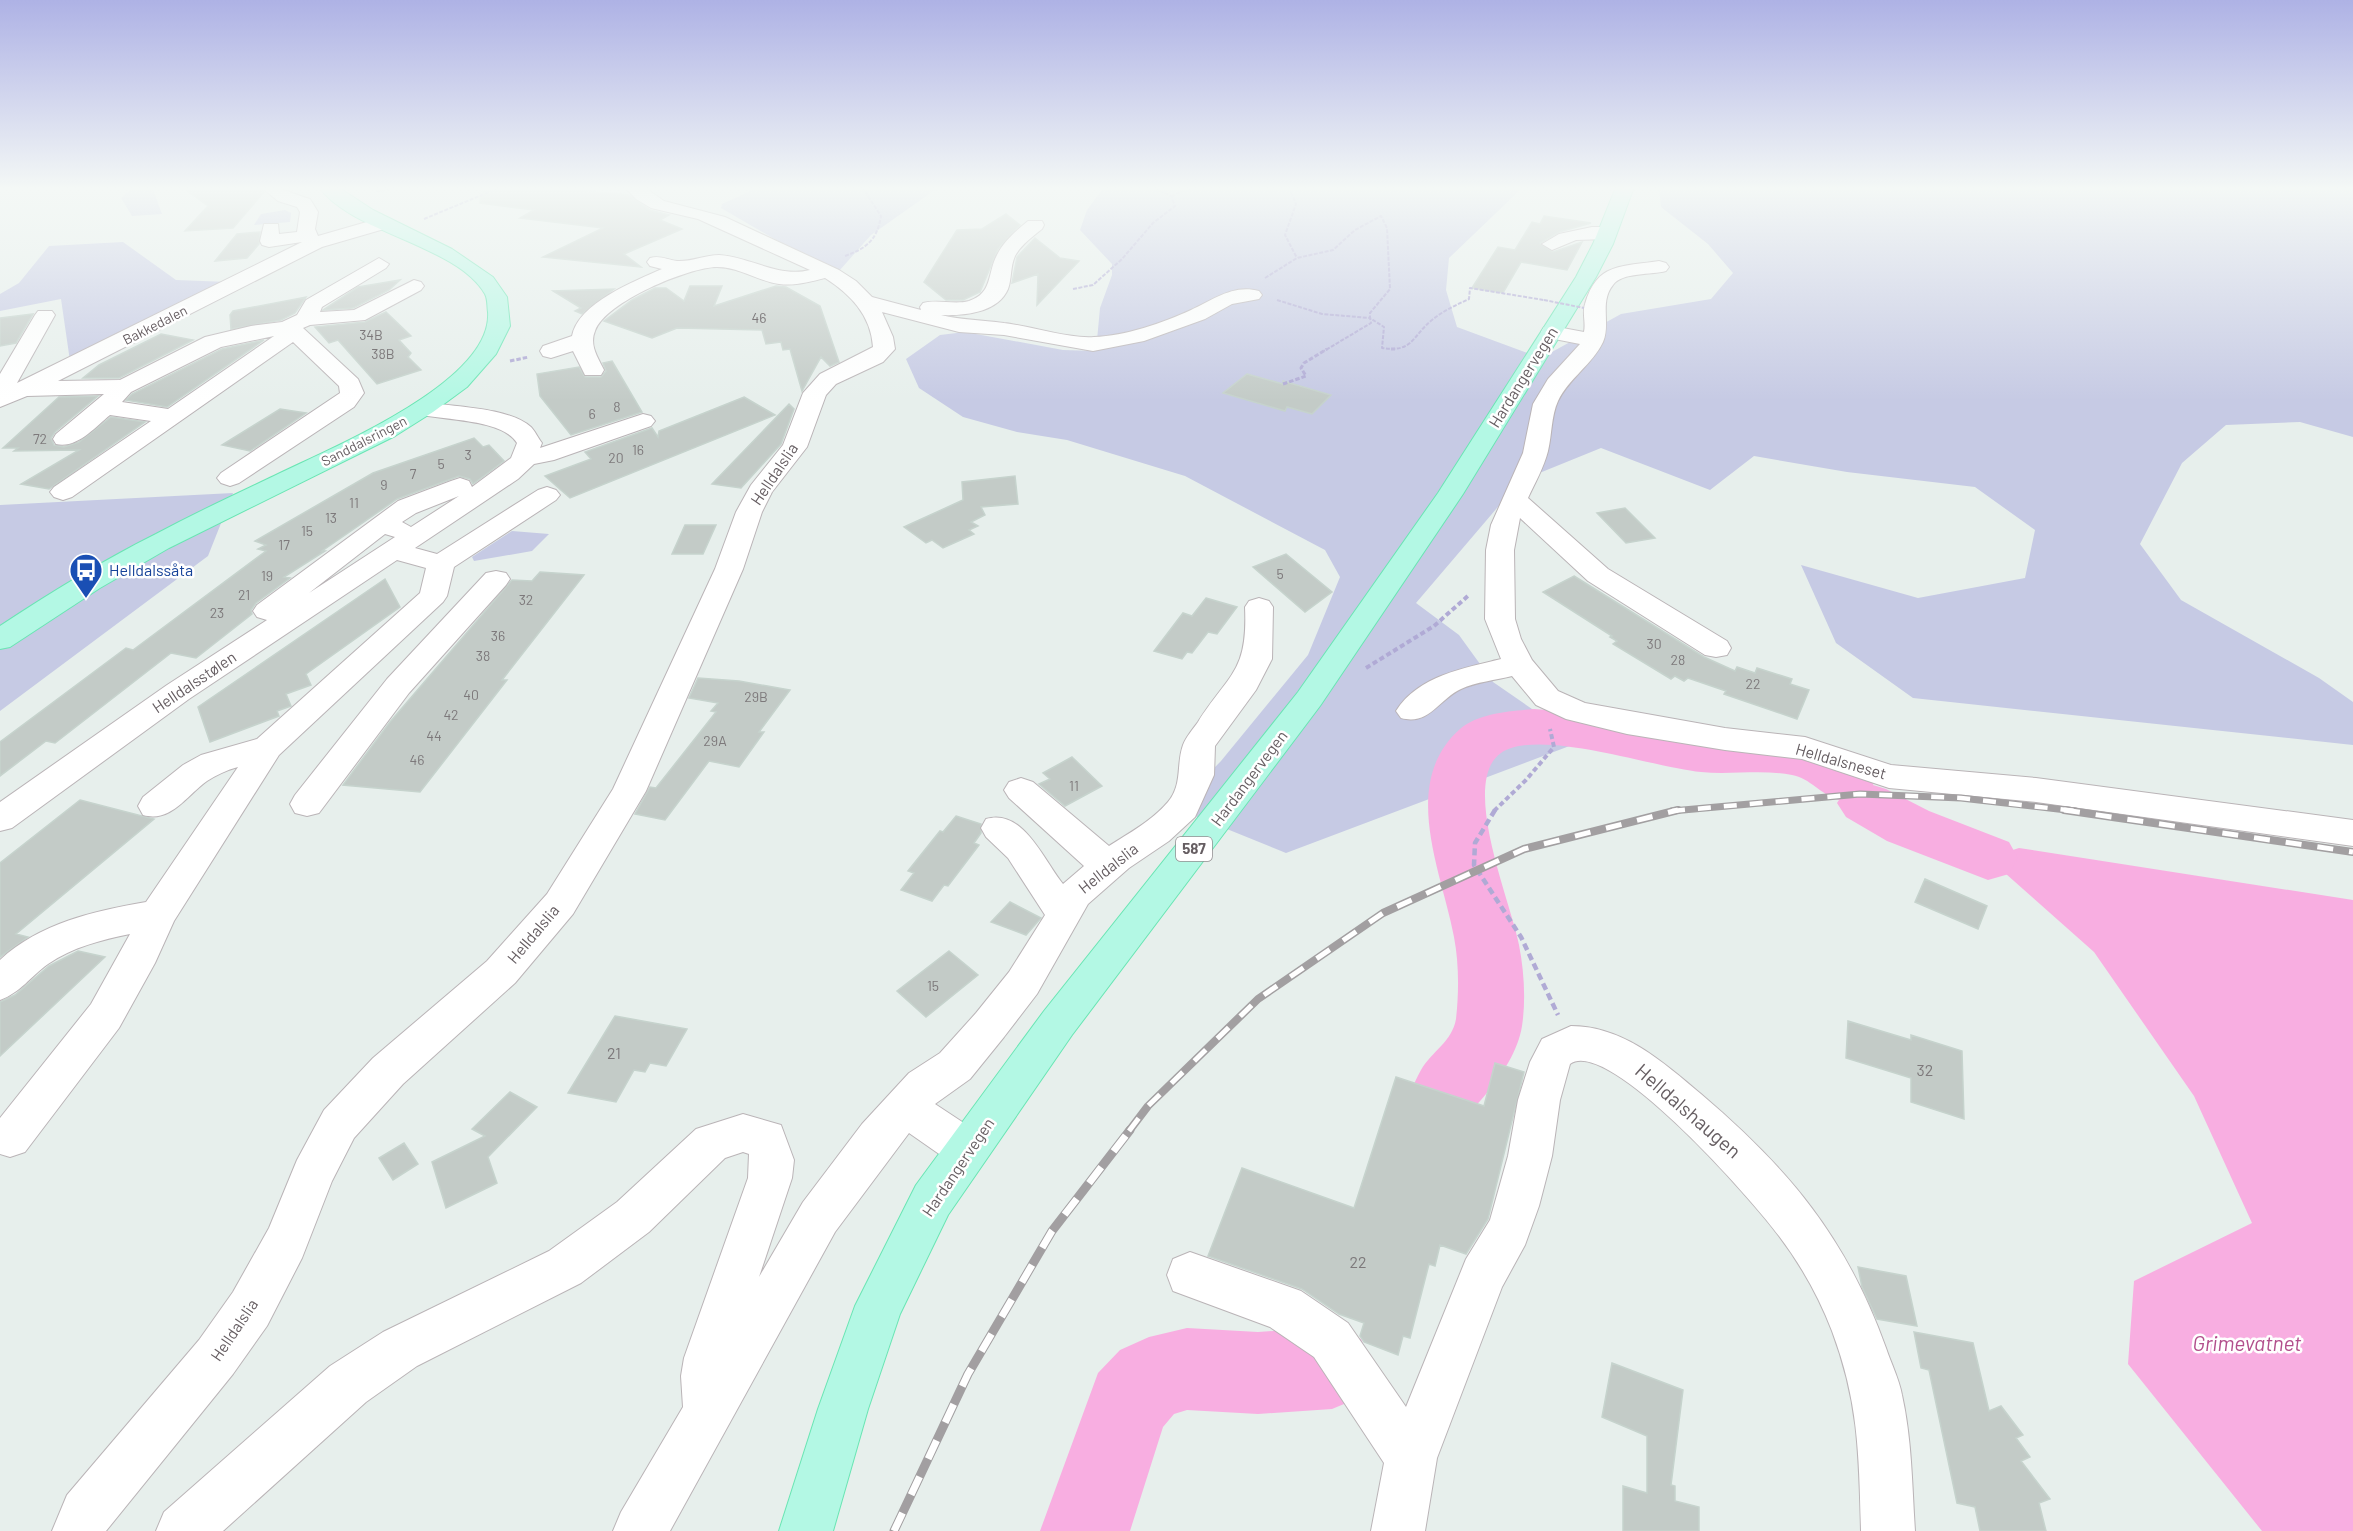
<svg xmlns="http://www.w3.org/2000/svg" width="2353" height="1531" font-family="Barlow,sans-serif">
	<rect width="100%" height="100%" fill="#e7efec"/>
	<path fill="#c6cae4" d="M133,187H152L162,214L132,216L121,198Z
		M759,187H939L871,235L839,271L816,263L721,208L722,204Z
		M1104,187H1517L1520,190L1449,258L1446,290L1457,327L1541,358L1621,314L1711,299L1733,273L1708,244L1661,207L1659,187H2353V437L2300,422L2226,425L2182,463L2140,544L2181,600L2319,678L2353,702V745L1913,698L1836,643L1801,565L1918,598L2025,578L2035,530L1975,487L1847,472L1754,456L1710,490L1601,448L1520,481L1416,603L1459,635L1493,682L1580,742L1286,853L1175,808L1221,761L1308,655L1340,577L1325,550L1185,476L1067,440L1017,432L963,417L919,388L906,359L940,335L965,332L1063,350L1096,351L1100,308L1112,275V264L1080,230L1087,210Z
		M285,210L291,213L290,222L254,225L261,214Z
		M123,242L176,280L229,282L70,361L61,299L0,311V294L19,283L49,246Z
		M233,493L208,556L0,711V505Z
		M512,531L549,534L532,551L474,561L472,557Z"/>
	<path fill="#f8aee1" d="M2019,848L2353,900V1531H2262L2128,1364L2134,1281L2252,1223L2194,1096L2094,952L1988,858Z"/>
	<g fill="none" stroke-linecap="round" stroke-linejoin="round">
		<path fill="#f8aee1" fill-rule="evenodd" d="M1534,709C1587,712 1636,726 1688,733C1748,741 1837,719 1874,782L1873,785L1886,789L1929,811L2009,842L2018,858L2009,874L1988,880L1887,841L1846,817L1837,803L1839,800C1821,795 1810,778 1792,775C1762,769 1731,775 1701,772C1655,768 1539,727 1501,753C1459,782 1512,905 1519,945C1524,970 1526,1000 1522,1026C1518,1051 1502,1075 1486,1094C1463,1122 1455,1125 1421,1113L1411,1091C1414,1084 1417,1077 1421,1070C1432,1051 1452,1042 1456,1019C1459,992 1459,963 1454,937C1442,872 1399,783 1460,729C1478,713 1511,711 1534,709Z
			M1332,1327L1361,1339L1373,1368L1361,1397L1332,1409L1258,1414L1187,1410L1174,1414L1163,1427L1130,1531H1040L1098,1373L1120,1350L1149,1337L1187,1328L1258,1332Z"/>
	</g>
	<path fill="#c3cbc7" stroke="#c6d3cd" stroke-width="1.5" d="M182,187H259L264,192L233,228L185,231L208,206Z
		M481,187H585L586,191L629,195L650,210L669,215L660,220L682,229L624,254L641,267L543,257L603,228L520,218L534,210L480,203Z
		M1006,214L1020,225L998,249L980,292L963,300H946L924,282L957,230L982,229Z
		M1544,216L1591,223L1559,232L1540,243L1553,252L1582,242L1567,270L1521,262L1503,293L1472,288L1498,247L1515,250L1532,222L1540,224Z
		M260,232L259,244L247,258L215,261L237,234Z
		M1035,238L1060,258L1079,261L1037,305L1038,274L1012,283L1017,257Z
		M400,280L389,290L353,308L323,310L358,287Z
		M690,286H722L714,306L776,286L786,287L820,306L839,362L830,366L821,357L802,391L790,349L783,350L781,342L766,344L762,330L677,328L652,338L604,321L632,300L655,288H666L684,301Z
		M614,289L582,314L575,311L581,308L553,291Z
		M306,297L295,313L281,320L231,329L230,315L233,311Z
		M386,312L411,336L399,340L411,353L408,357L421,370L377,384L338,340L329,343L315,327L365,322Z
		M33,314L16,343L0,346V318Z
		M161,334L193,340L119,378H83L99,365Z
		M264,340L167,407L126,400L132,394L222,349Z
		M612,361L642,412L571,435L540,396L537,374L579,367L585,377H601L606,371L603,363Z
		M1247,374L1283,384V381L1331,395L1312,414L1287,407L1285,411L1223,393Z
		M98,396L55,432L51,438L54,445L64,447L79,442L111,417L145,422L49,489L21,484L79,450L14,451L18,448H3L59,397Z
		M744,397L775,415L570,498L545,476L591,459L585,452L652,428L658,437L659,431Z
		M789,404L794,409L781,444L741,488L712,484Z
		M280,409L306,413L250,451L222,445Z
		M474,438L483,447L489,445L504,461L473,484L470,479L459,476L397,499L322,551H325L284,577L290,578L256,603L251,610L252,614L196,658L171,653L55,743L46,741L0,776V742L126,648L133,650L266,551L258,549L266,545L255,541L373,473Z
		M1015,476L1018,504L981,507L985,515L971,522L978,526L969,530L974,534L943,548L932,540L926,543L904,527L963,500L962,482Z
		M1625,508L1655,538L1626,543L1597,513Z
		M685,525H716L703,554H672Z
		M1286,554L1332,592L1305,612L1253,567Z
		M540,572L584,575L502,680H507L420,792L343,785L390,722L512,580L532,581Z
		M1574,576L1704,657L1735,671L1737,667L1755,673L1757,668L1792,679L1790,684L1809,690L1797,719L1724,694L1726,691L1688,678L1684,681L1675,676L1671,679L1613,644L1617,641L1610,637L1612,636L1543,592Z
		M385,579L400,607L306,674L311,685L286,694L291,706L277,711L279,716L210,742L198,707Z
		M1206,598L1237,607L1217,634L1208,632L1192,653L1187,652L1182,659L1154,651L1183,613L1192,616Z
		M698,678L739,681L790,690L759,732H764L739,767L709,761L665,820L635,814L650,787L656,788L716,712L711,711L718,703L689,698Z
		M1072,757L1102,786L1065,806L1039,784L1050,779L1043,773Z
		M80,800L154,819L16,934L28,937L0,957V863Z
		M956,816L981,824V833L974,843L979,845L948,886L944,885L932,901L901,890L914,873L908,871L940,831L943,832Z
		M1925,879L1987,906L1978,929L1915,902Z
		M1010,902L1041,918L1026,935L991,922Z
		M78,951L105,957L0,1056V1002L15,995L49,966Z
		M949,951L978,975L926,1017L897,991Z
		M615,1016L687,1029L666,1066L650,1063L645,1072L634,1070L616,1102L568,1093Z
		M1848,1021L1911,1040V1035L1962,1051L1964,1119L1911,1102V1078L1846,1058Z
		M1495,1063L1524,1072L1488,1219L1466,1254L1440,1245L1435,1266L1429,1264L1410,1338L1403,1336L1398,1355L1364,1342L1360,1336L1364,1323L1339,1314L1302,1289L1208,1256L1242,1168L1354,1208L1396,1077L1484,1106Z
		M510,1092L537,1107L488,1157L497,1183L446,1208L432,1162L485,1136L472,1129Z
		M404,1143L418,1164L393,1180L379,1158Z
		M1858,1267L1906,1276L1917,1326L1877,1319L1862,1287Z
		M1914,1332L1973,1343L1989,1411L2001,1406L2023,1435L2016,1438L2030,1457L2021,1461L2050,1499L2039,1503L2046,1531H1980L1975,1507L1957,1503L1929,1370L1921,1368Z
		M1612,1363L1683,1390L1671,1485L1675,1486V1501L1699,1507V1531H1623V1486L1647,1493V1436L1602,1417Z"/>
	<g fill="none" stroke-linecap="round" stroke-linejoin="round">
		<defs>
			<path id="minor" d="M261,187C281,186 292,194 310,199L318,212L315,229L318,236L384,217L393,223L391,227L322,247L58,381L120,380L205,337L251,326L282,322L297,315L306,300L379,258L389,264L386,268L322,307L320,312L354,310L414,280L421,282L424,286L421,290L365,320L310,325L303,328L358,379L364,393L354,407L239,483L230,486L221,483L217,478L221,473L340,393L339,386L293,342L72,497L63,500L54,497L50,492L54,487L151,421L110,415C95,427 77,449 56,444L53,439L56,434L104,394L27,396L0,407V374L35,315L38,311H52L55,315L17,383L302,242L269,247L262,245L260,241L264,224H278L279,234L297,232L300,212L297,207L278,201ZM274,336L168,409L122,402L131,392L221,347Z
				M625,187H644L664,201L725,217L839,270L856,281L872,297L921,310L920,307L923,303C938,299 954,305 969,301C993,293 987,274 997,255C1004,241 1016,231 1028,221H1042L1044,225L1042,229C1032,237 1021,245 1015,256C1010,267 1012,278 1008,289C998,313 963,316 941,315C962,320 982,320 1004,323C1031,326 1069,339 1094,337C1125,336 1163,323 1191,310C1213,300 1233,284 1259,291L1262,295L1259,299L1232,304L1205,319L1144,341L1093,351L1004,335L959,332L882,312L893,337L895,349L883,362L836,384L826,395L807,447L772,492L762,512L743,569L646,791L573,914L515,983L403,1084L354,1138L332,1181L302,1258L267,1326L233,1374L106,1531H52L67,1495L199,1340L233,1292L269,1228L297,1160L324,1110L373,1058L487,961L547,894L613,789L715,569L736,512L751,485L783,445L803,393L820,374L873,347C871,315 850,294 825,278C809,282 795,286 779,284C758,281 739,267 717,267C689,267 605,302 595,331C589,345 598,358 604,370L601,375H585L573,351L551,358L543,356L540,351L543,346L572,336C578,303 635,281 662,269L650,266L647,262L650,258C660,255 668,260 677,261C691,262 705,255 719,255C751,257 778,278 810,270L698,219L651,208L636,199Z
				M1592,227H1607L1616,233L1607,239L1576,240L1552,250L1542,244L1559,234Z
				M1659,261L1666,263L1669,267L1666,271C1652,275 1622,272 1613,285C1599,302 1611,324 1603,342C1592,365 1569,378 1558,401C1551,416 1552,435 1548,451C1544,467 1535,483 1528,498L1608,569L1727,641L1731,648L1727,655L1716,657L1705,655L1588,581L1520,518L1514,550L1515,619L1521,639L1532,660L1558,691L1585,703L1725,728L1805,737L1891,765L2036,778L2353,820V846L2036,802L1889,788L1802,759L1725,750L1627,734L1566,719L1536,705L1512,676C1496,680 1476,682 1461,689C1439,699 1429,726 1401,718L1396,711C1418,676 1464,668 1501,659L1485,619L1486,550L1491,525L1523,453L1533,404L1548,379L1580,344L1544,337L1541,332L1544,327L1552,326L1584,332C1586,322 1582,313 1585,304C1597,262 1622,267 1659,261Z
				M424,402C454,407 508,407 531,427C535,431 538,438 542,443L540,448L643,414L651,416L655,421L651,426L554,460L534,464L518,479L415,548L437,554L538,490L547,487L556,490L560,495L556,500L454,567L447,596L443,602L279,755L174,921L155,963L119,1028L25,1152L10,1157L0,1154V1118L91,1004L130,934C101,940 73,947 48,964C31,976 20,993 0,1000V960C40,923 94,911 146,902L238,767C227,770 216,775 207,781C186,796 171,823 143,815L138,806L143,797L183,765L201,755L257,739L420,593L426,568L397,560L189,699L12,828L0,831V802L167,685L267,620L257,617L253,611L257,605L398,501L451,481L460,478L469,481L472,487L511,458L517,443C503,419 442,420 416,414L412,409L416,404ZM459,496L411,527L402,522L416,513ZM385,534L395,537L309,593Z
				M496,571L506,573L510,579L506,585L409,693L319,813L307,816L295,813L290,804L295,795L387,679L486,573Z
				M1259,598L1269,601L1273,607L1272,659L1256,690L1215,746L1214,775L1195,817L1169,841L1129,868L1088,904L1037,994L1004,1037L970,1079L935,1104L982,1135L989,1149L982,1163L967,1169L952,1163L909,1133L835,1232L670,1531H613L621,1512L683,1407L681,1376L684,1358L748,1178L749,1154L743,1152L725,1158L649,1232L581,1283L417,1366L366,1402L223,1531H156L164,1512L330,1366L383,1332L549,1251L617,1202L696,1129L743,1114L781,1125L794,1160L792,1178L759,1277L803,1202L862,1124L909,1073L940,1053L976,1013L1009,972L1045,915L1008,858L986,837L981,828L986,819C1023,808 1043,859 1063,884L1084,866L1009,798L1004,790L1009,782L1021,778L1033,782L1109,846C1129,833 1152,821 1168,802C1183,784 1176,764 1183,745C1186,737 1193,729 1198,722C1229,673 1248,673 1245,607L1249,601Z
				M1571,1026C1623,1026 1663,1062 1701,1094C1789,1169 1846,1237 1886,1348C1891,1363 1899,1379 1902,1395C1912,1440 1912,1486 1915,1531H1861C1859,1455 1859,1403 1832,1331C1819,1297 1801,1265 1779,1236C1756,1204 1608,1035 1570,1064L1560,1100L1552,1156L1539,1206L1525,1245L1502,1287L1437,1458L1425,1531H1371L1384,1463L1314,1357L1270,1327L1173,1291L1167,1275L1173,1259L1190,1252L1301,1291L1348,1323L1406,1407L1466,1259L1490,1220L1508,1156L1518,1100L1530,1062L1542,1039Z"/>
			<path id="major" d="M319,187H338L373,210L452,249L493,277L507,297L510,326L496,354L467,387L433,412L395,436L169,548L100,588L10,647L0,649V626C50,593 102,561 156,534C195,513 234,495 274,476C328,449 493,383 488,312C487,306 488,300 485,294C457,245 351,233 319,187Z
				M1616,187H1634L1613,244L1596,277L1463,494L1320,706L1072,1035L948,1215L900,1314L868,1409L833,1531H779L818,1409L855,1306L916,1185L1044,1011L1298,692L1438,493L1576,277L1593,244Z"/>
		</defs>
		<use href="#minor" stroke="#bab4b7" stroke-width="2"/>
		<use href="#major" stroke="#69e5b3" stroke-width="2"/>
		<path stroke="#b0aad5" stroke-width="2" stroke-dasharray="4 1.5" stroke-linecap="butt" d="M1289,187L1296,204L1285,235L1297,258
			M376,191L390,190
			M1171,196L1193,187
			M424,219L501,187
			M845,256C867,248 877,240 881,216L862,187
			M1265,278L1297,258L1333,250L1355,230L1381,216L1387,228L1390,289L1370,313V318L1384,327L1382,348C1413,353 1412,336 1432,320C1443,311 1456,305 1469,299L1470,288L1544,300
			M1073,289L1093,285L1122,259L1153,223L1175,206L1171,196L1152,187
			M1277,300L1322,314L1370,318L1371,323L1324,351"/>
		<path stroke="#b0aad5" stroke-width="3" stroke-dasharray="4.5 2" stroke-linecap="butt" d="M1391,349H1395
			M510,361L529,357
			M1283,384L1306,376L1301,368L1304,363L1327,349"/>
		<path stroke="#b0aad5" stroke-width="4" stroke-dasharray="5 3" stroke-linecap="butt" d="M1366,668L1434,626L1469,595
			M1494,811L1526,780L1554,747L1550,729"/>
		<path stroke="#b0aad5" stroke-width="4.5" stroke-dasharray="7 4" stroke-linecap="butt" d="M1495,810L1475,843L1474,865L1521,937L1558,1015"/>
		<use href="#minor" fill="#fff" fill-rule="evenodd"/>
		<use href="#major" fill="#b3f8e4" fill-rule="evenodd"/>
		<defs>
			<path id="rail-far2" d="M1672,811L1860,794L1961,798L2075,811"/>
			<path id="rail-far1" d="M2064,810L2353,852
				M1129,1131L1148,1106L1258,999L1383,913L1524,849L1678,810"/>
			<path id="rail" d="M894,1531L968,1374L1052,1231L1130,1130"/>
		</defs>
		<use href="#rail-far2" stroke="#a29fa1" stroke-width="7"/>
		<use href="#rail-far1" stroke="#a29fa1" stroke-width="8"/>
		<use href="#rail" stroke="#a29fa1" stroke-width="9"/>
		<use href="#rail-far2" stroke="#fff" stroke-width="4.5" stroke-dasharray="13" stroke-linecap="butt"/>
		<use href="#rail-far1" stroke="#fff" stroke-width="5" stroke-dasharray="16" stroke-linecap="butt"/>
		<use href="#rail" stroke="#fff" stroke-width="7" stroke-dasharray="20" stroke-linecap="butt"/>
		<path stroke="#b0aad5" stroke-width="2" stroke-dasharray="4 1.5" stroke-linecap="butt" d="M1544,300L1584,308"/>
	</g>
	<linearGradient id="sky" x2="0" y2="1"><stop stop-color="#aeb2e5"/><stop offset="0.47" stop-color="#f4f8f6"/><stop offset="1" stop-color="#f4f8f6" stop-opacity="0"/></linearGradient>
	<rect width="2353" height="401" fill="url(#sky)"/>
	<defs>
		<symbol id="bus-pin" viewBox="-11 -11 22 30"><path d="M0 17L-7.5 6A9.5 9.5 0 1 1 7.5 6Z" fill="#1a4fb4" stroke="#fff"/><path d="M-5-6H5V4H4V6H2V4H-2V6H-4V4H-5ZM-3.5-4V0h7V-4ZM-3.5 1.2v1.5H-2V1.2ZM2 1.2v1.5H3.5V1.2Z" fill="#fff"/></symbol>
	</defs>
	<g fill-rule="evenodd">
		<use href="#bus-pin" x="67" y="551" width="38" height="52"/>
	</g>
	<g text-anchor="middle" stroke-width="5" stroke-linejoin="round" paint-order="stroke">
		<g font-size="14" fill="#7d797b">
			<text x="759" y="323">46</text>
			<text x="371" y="340">34B</text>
			<text x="383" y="359">38B</text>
			<text x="617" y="412">8</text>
			<text x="592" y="419">6</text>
			<text x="40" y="444">72</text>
			<text x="638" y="455">16</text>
			<text x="468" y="460">3</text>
			<text x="616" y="463">20</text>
			<text x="441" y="469">5</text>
			<text x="413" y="479">7</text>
			<text x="384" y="490">9</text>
			<text x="354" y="508">11</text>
			<text x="331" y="523">13</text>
			<text x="307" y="536">15</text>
			<text x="284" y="550">17</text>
			<text x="1280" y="579">5</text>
			<text x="267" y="581">19</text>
			<text x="244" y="600">21</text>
			<text x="526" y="605">32</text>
			<text x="217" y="618">23</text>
			<text x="498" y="641">36</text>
			<text x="1654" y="649">30</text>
			<text x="483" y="661">38</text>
			<text x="1678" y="665">28</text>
			<text x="1753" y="689">22</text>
			<text x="471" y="700">40</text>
			<text x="756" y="702">29B</text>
			<text x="451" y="720">42</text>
			<text x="434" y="741">44</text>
			<text x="715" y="746">29A</text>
			<text x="417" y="765">46</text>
			<text x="1074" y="791">11</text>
			<text x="933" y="991">15</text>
		</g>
		<g font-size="14" fill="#665e62" stroke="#fff">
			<text transform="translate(155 325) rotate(-27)" y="5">Bakkedalen</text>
			<text transform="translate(364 441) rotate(-27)" y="5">Sanddalsringen</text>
		</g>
		<rect fill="#fff" stroke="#948e91" stroke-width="1.5" x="1176" y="837" width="36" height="24" rx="4.5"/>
		<g font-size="15" font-weight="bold" fill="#665e62">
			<text x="1194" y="854">587</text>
		</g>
		<g font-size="16" fill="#665e62" stroke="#fff">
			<text transform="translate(1523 377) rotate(-58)" y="6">Hardangervegen</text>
			<text transform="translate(774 474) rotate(-56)" y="6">Helldalslia</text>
			<text transform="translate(194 682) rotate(-34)" y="6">Helldalsstølen</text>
			<text transform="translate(1841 761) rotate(16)" y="6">Helldalsneset</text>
			<text transform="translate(1249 778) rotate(-53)" y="6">Hardangervegen</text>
			<text transform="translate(1108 868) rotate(-38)" y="6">Helldalslia</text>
			<text transform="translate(533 934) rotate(-50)" y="6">Helldalslia</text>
			<text transform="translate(958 1167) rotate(-56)" y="6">Hardangervegen</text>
			<text transform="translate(234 1330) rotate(-56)" y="6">Helldalslia</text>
		</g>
		<g font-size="16" fill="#164399" stroke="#fff" text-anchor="start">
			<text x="109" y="576">Helldalssåta</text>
		</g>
		<g font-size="16" fill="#7d797b">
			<text x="614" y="1059">21</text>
			<text x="1925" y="1076">32</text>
			<text x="1358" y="1268">22</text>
		</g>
		<g font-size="20" fill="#665e62" stroke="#fff">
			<text transform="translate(1688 1111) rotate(41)" y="7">Helldalshaugen</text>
		</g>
		<g font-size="21" font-style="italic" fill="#b24f8c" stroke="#fff">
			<text x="2247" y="1351">Grimevatnet</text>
		</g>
	</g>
</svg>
